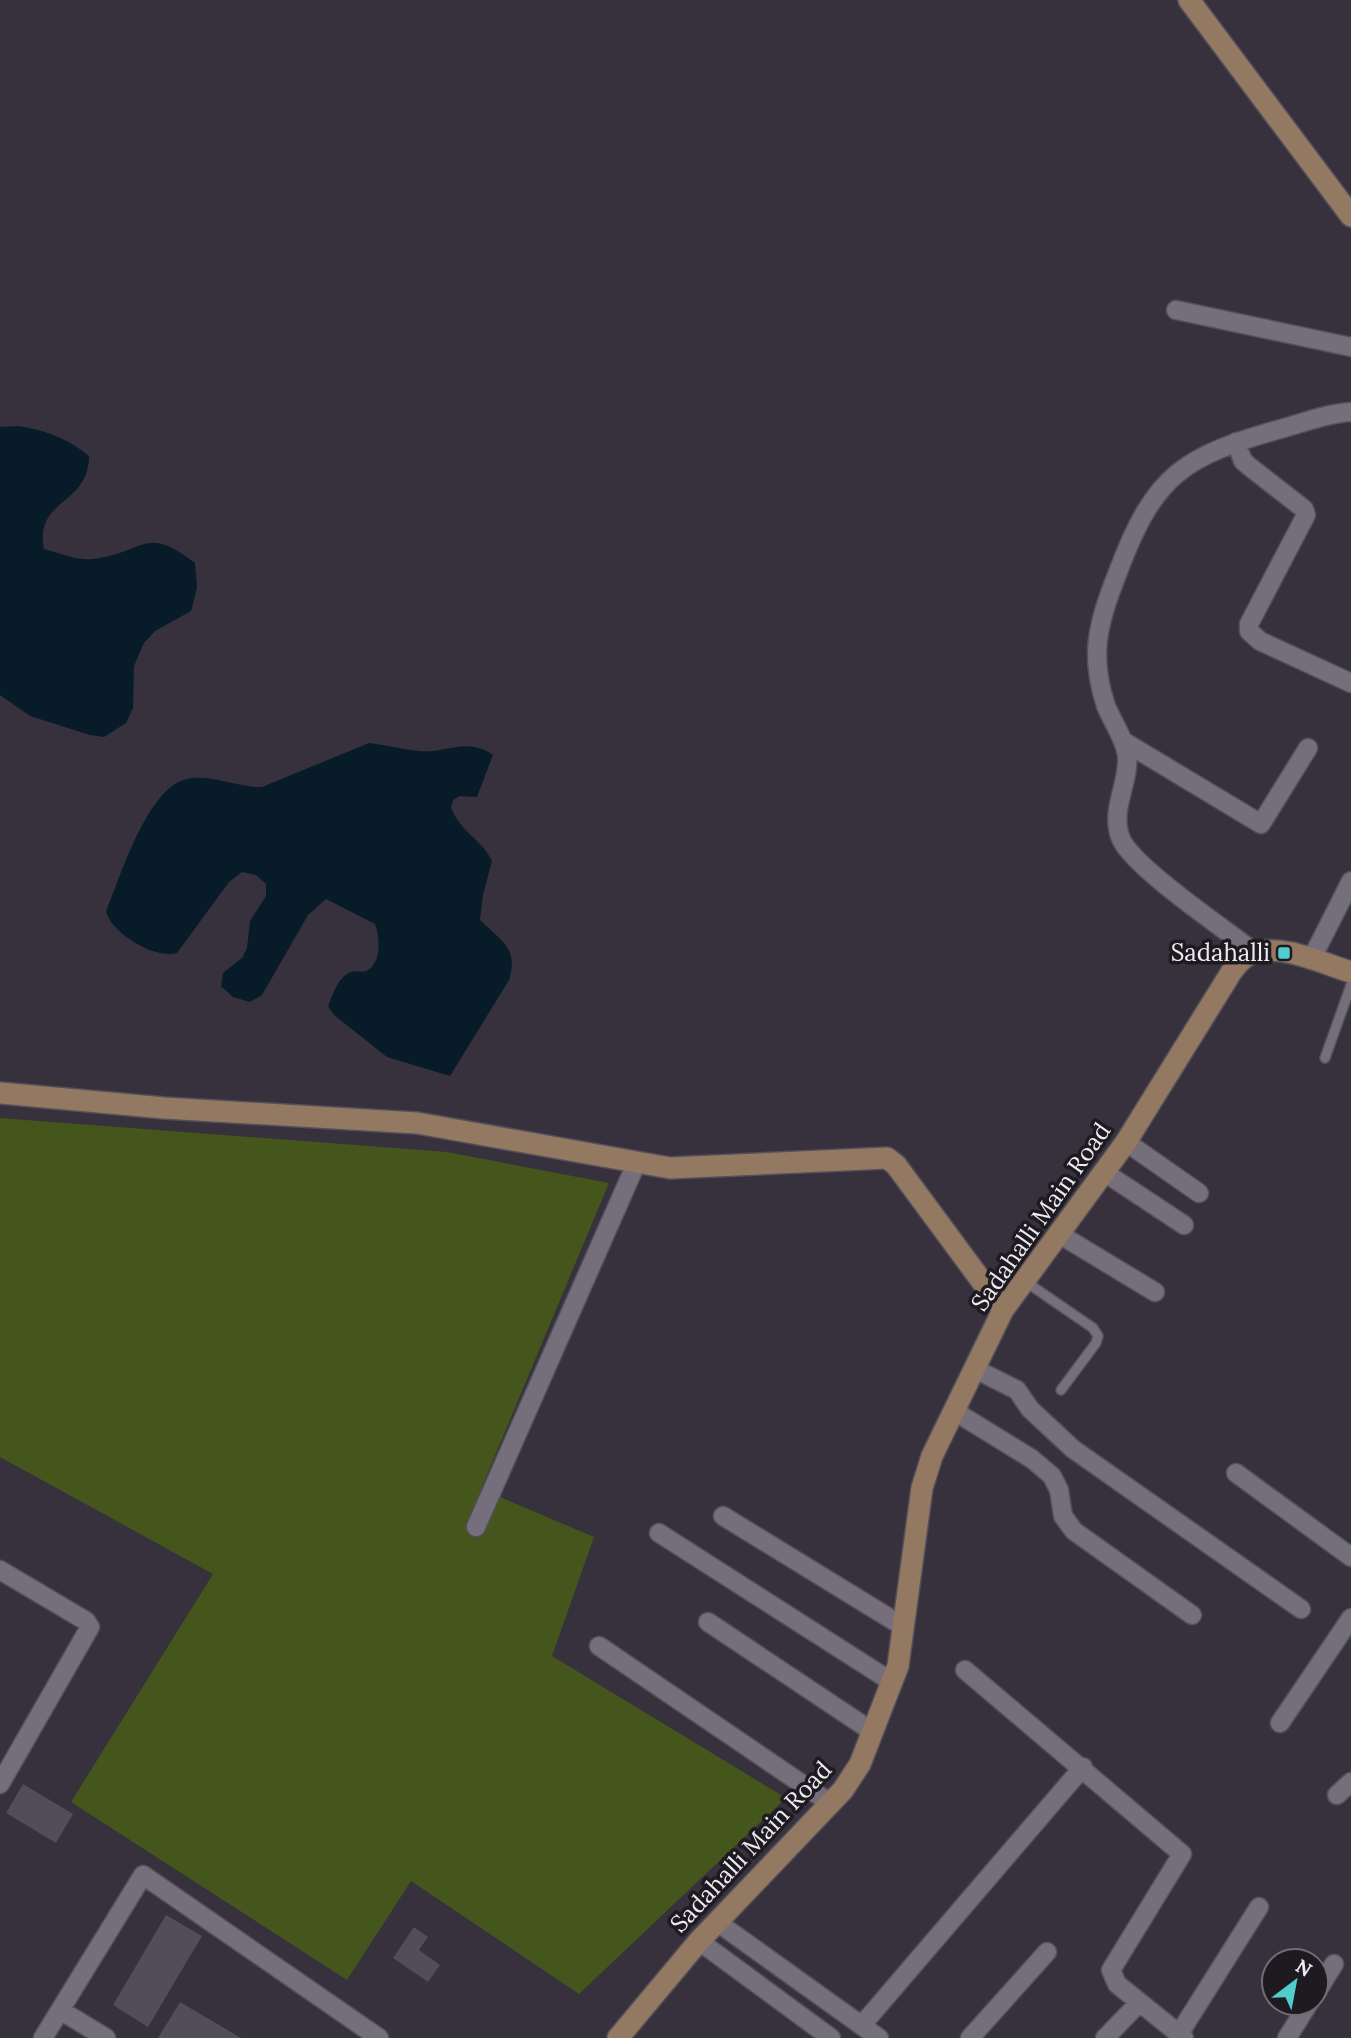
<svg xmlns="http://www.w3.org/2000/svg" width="1351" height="2038" font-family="Lora,serif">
	<rect width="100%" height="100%" fill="#36313d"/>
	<path fill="#44561b" d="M0,1118L447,1152L609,1183L481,1489L594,1537L552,1656L786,1798L579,1994L411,1881L347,1980L71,1802L213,1574L0,1457Z"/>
	<path fill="#071c28" d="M19,426C47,431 67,438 89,456C89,506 34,498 44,549C59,553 78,561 93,559C147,552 144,524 195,563L197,588L191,611L155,631L144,643L134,666L133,708L126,723L104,737L90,735L30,716L0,695V427Z
		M369,743C385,745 402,749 418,751C446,754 467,736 493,755L477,797L460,796L453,800L451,808C462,834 481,838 492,861L483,895L480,920C501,941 519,948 509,980L450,1076L387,1057L334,1015L328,1006C333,995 337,979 349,973C354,970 361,973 366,971C382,964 380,937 375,924L326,899L308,915L262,995L250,1002L233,997L221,986L223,973L242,958L247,948L250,921L266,896V884L256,875L242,872L229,882L177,953C154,959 113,934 106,912C120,877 146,793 183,780C208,772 237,788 262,787Z"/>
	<path fill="#534d59" d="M23,1784L73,1814L56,1843L6,1813Z
		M166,1915L202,1936L148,2027L113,2005Z
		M414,1927L428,1937L419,1950L440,1965L428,1982L393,1958Z
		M180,2002L241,2038H158Z"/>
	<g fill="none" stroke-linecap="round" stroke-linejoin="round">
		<defs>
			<path id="lane" d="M1325,1058L1351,985
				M1026,1282L1093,1328L1098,1336L1096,1343L1061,1390"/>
			<path id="street" d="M1176,310L1351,347
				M1236,442L1243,461L1250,467L1304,509L1306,515L1249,624V631L1260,641L1351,683
				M1123,741L1261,824L1308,748
				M1254,952C1225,929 1134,868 1121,839C1109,810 1130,783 1127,755C1124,737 1113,723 1106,706C1101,691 1097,670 1097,654C1097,627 1108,597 1118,572C1155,473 1184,456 1284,428C1305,422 1329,413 1351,412
				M1311,960L1351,881
				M1126,1142L1199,1193
				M1104,1172L1184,1225
				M1059,1234L1155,1292
				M975,1369L1017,1390L1030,1409L1073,1449L1301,1609
				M954,1411L1032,1459L1052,1476L1059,1490L1063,1516L1074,1531L1192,1615
				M1236,1473L1351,1557
				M723,1516L904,1627
				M476,1527L636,1164
				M659,1533L892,1682
				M0,1570L86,1621L90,1627L0,1784
				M708,1622L873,1732
				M599,1646L830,1803
				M965,1670L1182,1854L1111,1970L1117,1984L1184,2038
				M1280,1723L1351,1618
				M1337,1795L1351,1782
				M717,1922L879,2038
				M699,1941L831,2038
				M1316,1993L1334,1964
				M60,2010L106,2038
				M862,2025L1083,1767
				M1179,2034L1259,1907
				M43,2038L143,1875L379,2038
				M970,2038L1047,1952
				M1105,2038L1139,2003
				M1287,2038L1309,2003"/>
			<path id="secondary" d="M1189,0L1351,216
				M0,1093L164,1108L417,1123L670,1168L887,1158L896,1165L1003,1310
				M618,2038L699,1941L843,1790L860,1764L898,1666L922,1488L932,1456L1003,1310L1126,1142L1232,971C1238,964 1243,956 1253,953C1281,943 1324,964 1351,972"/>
		</defs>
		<use href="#lane" stroke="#544f59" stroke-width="12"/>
		<use href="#street" stroke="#544f59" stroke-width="21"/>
		<use href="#secondary" stroke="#544f59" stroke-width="24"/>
		<use href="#lane" stroke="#756f7c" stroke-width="9"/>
		<use href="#street" stroke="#756f7c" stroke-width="18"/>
		<use href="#secondary" stroke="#937962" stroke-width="21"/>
	</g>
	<rect fill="#52cdce" stroke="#1d1a20" stroke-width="2.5" x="1277" y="946" width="14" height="14" rx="3.5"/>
	<g text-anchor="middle" stroke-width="7" stroke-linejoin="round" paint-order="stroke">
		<g font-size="24" fill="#eeeaf2" stroke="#1d1a20" text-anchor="end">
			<text x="1270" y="961">Sadahalli</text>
		</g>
		<g font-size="24" fill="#eeeaf2" stroke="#1d1a20">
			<text transform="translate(1041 1217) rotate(-55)" y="8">Sadahalli Main Road</text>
			<text transform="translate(751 1847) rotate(-47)" y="8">Sadahalli Main Road</text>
		</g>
	</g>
	<g transform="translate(1295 1982) rotate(32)"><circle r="33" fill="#1d1a20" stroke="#716d74" stroke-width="2"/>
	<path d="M0-5L12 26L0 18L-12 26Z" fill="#52cdce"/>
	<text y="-10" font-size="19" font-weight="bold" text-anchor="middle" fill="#eeeaf2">N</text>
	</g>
</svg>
